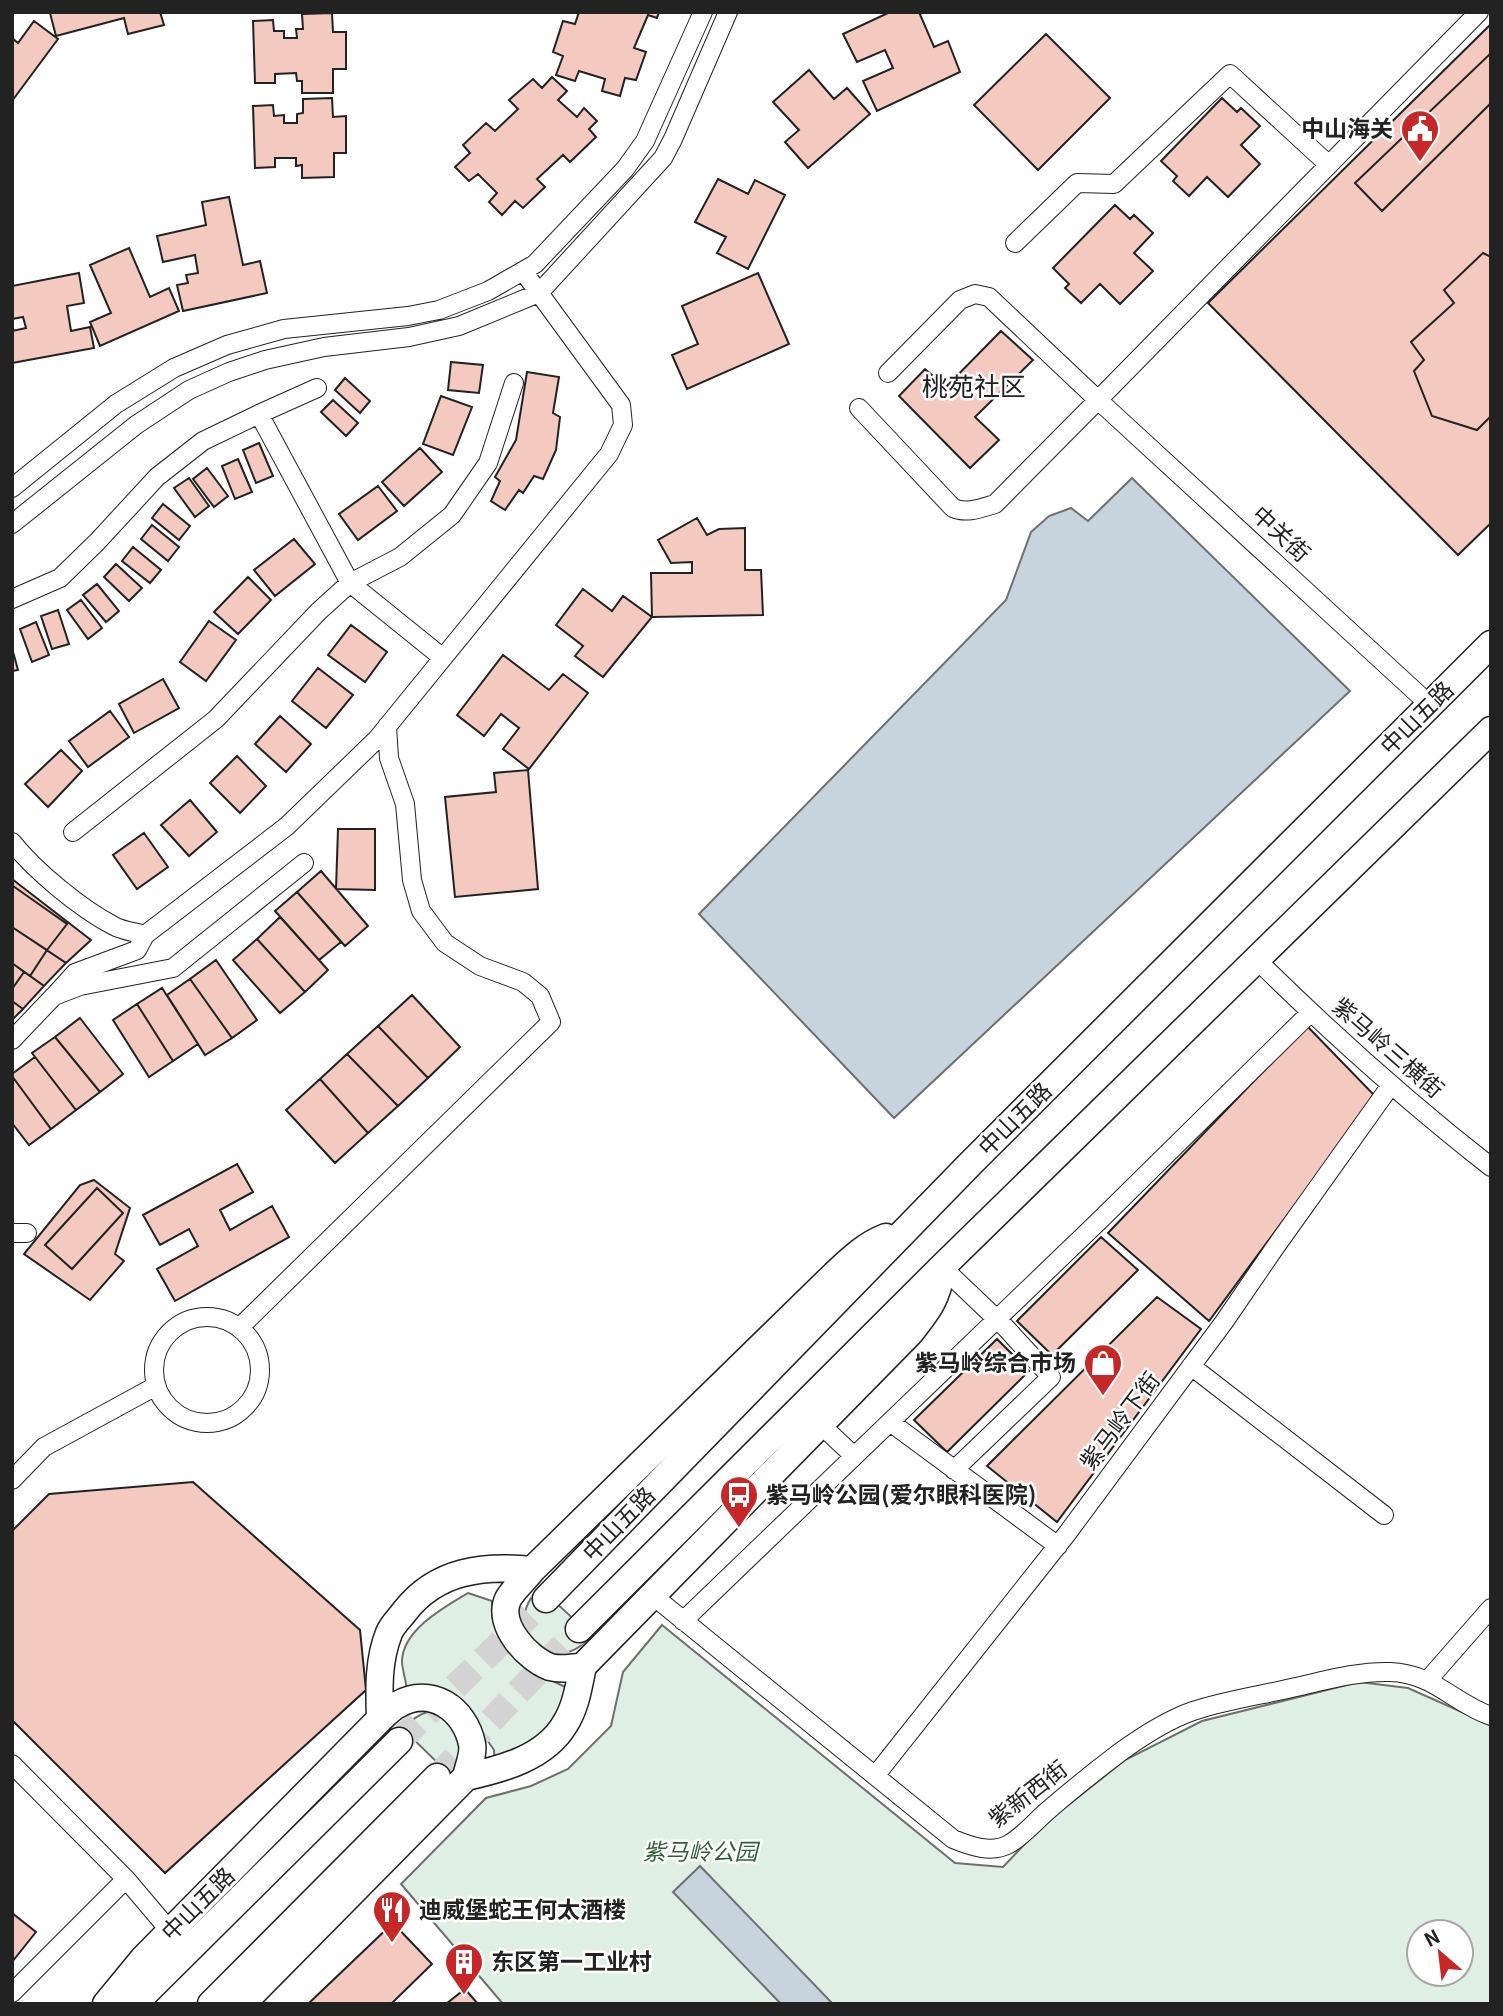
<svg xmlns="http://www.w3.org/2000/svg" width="1503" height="2016" font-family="Georgia,'Noto Sans SC',serif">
	<rect width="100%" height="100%" fill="#fff"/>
	<path fill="#e0efe3" stroke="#6f6f6f" stroke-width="2" fill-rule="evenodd" d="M540,1588L591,1635C556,1682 496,1628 540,1588Z
		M468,1593L492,1601C492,1608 491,1617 494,1623C509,1659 540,1676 574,1691L551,1732L495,1766L494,1750L465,1708L407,1690C406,1681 403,1672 402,1663C401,1631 444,1607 468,1593Z
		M662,1625L955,1863L1003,1867L1042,1826L1125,1760L1202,1721L1359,1682L1408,1688L1491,1725V2004H503L401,1884L486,1798L531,1786L568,1769L611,1726L623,1672ZM1419,1932H1461V1974H1419Z
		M431,1711L443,1712L468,1736L452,1777L403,1729C411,1719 419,1714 431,1711Z"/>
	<path fill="#c7d3dd" stroke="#6f6f6f" stroke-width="2" d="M1132,478L1350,691L894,1118L699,914L1006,600L1031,532L1049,516L1071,508L1088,521Z
		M700,1866L833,2004H781L673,1892Z"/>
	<path fill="#f3c9c0" stroke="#222" stroke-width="2" d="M160,12L164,25L128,34L124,18L56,36L50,13Z
		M579,12H659L657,18L648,15L634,48L646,52L636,80L625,78L620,96L602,91L605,79L579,71L575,81L556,75L563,56L553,52L563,21L575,24Z
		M890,12H919L934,47L948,41L960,72L877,111L863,81L893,68L885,50L857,62L843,34Z
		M332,13L333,32H346V69H333V93H302V81H297L296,73L275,74V83H255L253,21L273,20L274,31H284V38H297L296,29H303L302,14Z
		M34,21L58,39L12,101V38L18,43Z
		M1491,24V523L1458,555L1208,303Z
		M1046,34L1110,98L1038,170L974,105Z
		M1491,53V103L1382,211L1355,183Z
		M809,70L834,99L847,88L870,114L808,168L785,142L799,130L773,102Z
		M552,77L567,91L558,100L577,117L584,108L597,121L589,129L596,137L570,162L563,155L537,179L545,187L523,208L515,201L502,215L489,202L497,193L478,174L469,181L455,167L470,153L463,145L486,123L495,131L518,109L509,100L533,79L542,88Z
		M332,98L333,117L346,116V153H334V177L302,178V165L296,166V158H275V167L255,168L253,106L273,105L274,116L284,115V123H297V114L303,113V99Z
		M1222,98L1237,112L1241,108L1260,126L1241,145L1260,164L1228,197L1207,177L1189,196L1173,181L1177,176L1161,161Z
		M718,179L748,194L755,180L785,195L748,269L717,253L726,237L695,222Z
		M229,197L243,265L260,261L267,293L183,311L177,285L188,283L186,275L198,273L195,255L163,262L157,236L206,225L202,202Z
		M1115,205L1130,219L1134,215L1153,233L1134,253L1153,271L1120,304L1100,284L1081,303L1065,288L1069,284L1053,268Z
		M129,248L150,297L169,288L179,311L100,346L90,322L111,313L90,265Z
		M1483,253L1491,257V416L1477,430L1432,416L1414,371L1424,360L1411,342L1454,303L1444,290Z
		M79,273L84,303L67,306L71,331L90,327L94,348L12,363V331L26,328L23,317L12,319V286Z
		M758,273L789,344L687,389L672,355L698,344L682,306Z
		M1001,331L1033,360L975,417L999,440L970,468L899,396L925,369L946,387Z
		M451,362L483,365L479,393L448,390Z
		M527,372L559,377L553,413L560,417L556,450L543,479L534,476L523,493L519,490L505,510L491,501L500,481L495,477L516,440Z
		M345,378L370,401L360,413L335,390Z
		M441,396L472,407L453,455L423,444Z
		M333,400L358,423L346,436L321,412Z
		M259,443L273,476L256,483L243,450Z
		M420,448L442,472L404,506L382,482Z
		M238,459L252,492L235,499L222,466Z
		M207,468L228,496L214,507L193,479Z
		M189,478L209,506L195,517L174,488Z
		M378,486L397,511L358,540L339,514Z
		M163,504L190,526L179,540L152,518Z
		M697,518L707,535L719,529L745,528V570H761L763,615L652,617L651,573H692V562L671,563L658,540Z
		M152,525L179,547L168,561L141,539Z
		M294,539L315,564L275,596L254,570Z
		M133,547L161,570L150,583L122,561Z
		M116,564L142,588L129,601L104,577Z
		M248,577L271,600L238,634L214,612Z
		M97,584L119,611L106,622L83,595Z
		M583,589L612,611L623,596L652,617L603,677L575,656L583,646L556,625Z
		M81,600L102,628L88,639L67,610Z
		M58,610L69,644L52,649L41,616Z
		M209,621L236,640L206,681L180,662Z
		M36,622L49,655L32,662L20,629Z
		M351,625L387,652L365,682L328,655Z
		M12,648L18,670L12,671Z
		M503,655L549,690L563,674L588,693L529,769L503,749L519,728L501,714L484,736L457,715Z
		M318,668L353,695L326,728L292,701Z
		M163,679L179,708L134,733L119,704Z
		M110,711L129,737L88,767L69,741Z
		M280,716L311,744L286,772L255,744Z
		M61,750L82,771L48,807L25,784Z
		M237,756L266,786L240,813L210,783Z
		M528,770L538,889L455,897L445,797L496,792L494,773Z
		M190,800L217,832L189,856L161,825Z
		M338,829H375V890L336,889Z
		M144,833L168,867L137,889L113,855Z
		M321,871L368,926L345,946L297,892Z
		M12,879L91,940L66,963L12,927Z
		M13,886L67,924L47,950L12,927Z
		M297,892L341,942L319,960L275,911Z
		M280,917L328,970L305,992L257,939Z
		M12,927L47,950L30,976L12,963Z
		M12,927L66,963L44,986L12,963Z
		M257,939L305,992L280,1013L233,960Z
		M216,960L257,1020L232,1038L190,979Z
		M12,963L24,972L12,989Z
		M12,963L44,986L23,1009L12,1001Z
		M190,979L232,1038L205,1055L167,995Z
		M162,988L198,1044L173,1061L137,1004Z
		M412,995L460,1047L428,1078L378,1026Z
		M12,1001L23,1009L12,1020Z
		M137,1004L173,1061L149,1077L113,1020Z
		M80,1018L123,1074L100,1092L55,1037Z
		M378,1026L428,1078L398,1106L347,1054Z
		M1307,1026L1375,1096L1209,1321L1108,1233Z
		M55,1037L100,1092L76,1110L32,1053Z
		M347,1054L398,1106L368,1133L320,1079Z
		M35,1057L76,1110L51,1129L12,1076V1074Z
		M12,1076L51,1129L29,1145L12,1123Z
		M320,1079L368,1133L335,1163L286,1110Z
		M237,1164L253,1192L220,1210L230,1230L272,1206L289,1237L175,1301L157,1269L198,1246L189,1229L160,1245L143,1215Z
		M94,1180L130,1208L115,1254L124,1261L90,1300L24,1254L80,1185Z
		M97,1188L123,1213L72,1269L45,1245Z
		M1101,1237L1138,1270L1052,1355L1017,1321Z
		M1157,1297L1201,1329L1057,1522L987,1466Z
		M997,1339L1029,1371L947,1452L914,1420Z
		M193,1482L360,1630L366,1690L165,1873L12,1720V1531L49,1494Z
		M12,1913L36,1932L12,1962Z
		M393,1923L432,1964L391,2004H308Z
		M465,1989L478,2004H446Z"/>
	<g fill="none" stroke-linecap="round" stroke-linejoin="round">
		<path stroke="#d3d3d3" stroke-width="26" stroke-dasharray="26 13" stroke-linecap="butt" d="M399,1741L546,1599
			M437,1777L579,1629"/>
		<defs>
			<path id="minor" d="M1015,243L1077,183L1114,184L1230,74L1329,165
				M888,373L960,300L975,294L989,297L1098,400L1479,12
				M859,408L953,508C967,514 981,508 995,504L1098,400L1430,705
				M259,414L317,388
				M12,488L116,404L174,368L227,345L284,329L408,316L439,310L488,291L535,264L625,169L645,141L703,12
				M12,524L136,425L189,390L229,372L265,360L324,347L409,337L459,326L539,293L663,158L673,139L728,12
				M12,599L60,578L97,542L157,477L203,441L259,414L350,583L443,658
				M73,832L216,719L319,611L350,583L400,557L452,515L488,463L514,383
				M12,842C35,871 81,909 114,926C123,931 135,932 145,935L287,826L377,739L609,454L623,425L621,405L523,271
				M1257,960C1331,1033 1409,1103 1491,1167
				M56,994L75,973L137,950L145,935
				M12,1040L54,996L80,986L173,968L304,863
				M12,1233H27
				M942,1267L1005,1327L1051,1377L954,1470
				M154 1370a53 53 0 1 1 106 0a53 53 0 1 1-106 0Z
				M240,1327L551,1022L540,996L523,982L480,966L445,943L421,911L412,880L405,804L389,758L387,726
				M1191,1366L1384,1515
				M890,1422L1058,1546
				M821,1425L854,1456
				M12,1480L44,1447L156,1386
				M652,1595L953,1839C970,1846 992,1854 1009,1844C1022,1837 1034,1823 1045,1813C1069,1792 1094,1772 1119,1753C1141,1737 1167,1720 1193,1711C1226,1700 1262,1695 1296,1687C1327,1680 1359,1671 1390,1672C1433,1673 1455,1704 1491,1716
				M683,1621L1100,1220L1310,1013
				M1427,1681L1491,1608
				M12,1764L126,1879L170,1931
				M875,1776L1066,1535L1224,1322L1274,1249L1391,1085
				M12,1993L126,1879"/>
			<path id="secondary" d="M546,1599L971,1163L1491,644
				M579,1629L942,1267L1491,730
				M583,1666C572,1668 561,1670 550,1667C528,1659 496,1625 508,1599C512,1591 526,1578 532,1570L834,1275C850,1260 865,1245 886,1237
				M380,1719C379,1690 378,1660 389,1633C392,1625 400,1618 405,1611C437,1570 484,1565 532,1570
				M106,2004L143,1959L380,1719C386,1714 391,1708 397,1705C431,1685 465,1709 472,1744C474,1754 468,1767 466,1777
				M134,2004L399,1741
				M211,2004L437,1777
				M242,2004L466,1777C502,1769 545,1758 565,1724C576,1707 579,1685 583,1666L910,1333C929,1309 937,1299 942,1269"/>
		</defs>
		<use href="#minor" stroke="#222" stroke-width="20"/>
		<use href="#secondary" stroke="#222" stroke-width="29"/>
		<use href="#minor" stroke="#fff" stroke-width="18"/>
		<use href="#secondary" stroke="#fff" stroke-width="26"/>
	</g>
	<defs>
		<symbol id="civic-pin" viewBox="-11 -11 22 30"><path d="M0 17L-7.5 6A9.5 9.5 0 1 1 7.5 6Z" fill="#c62828" stroke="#fff"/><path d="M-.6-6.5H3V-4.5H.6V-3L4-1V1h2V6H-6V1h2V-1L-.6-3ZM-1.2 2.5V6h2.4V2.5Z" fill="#fff"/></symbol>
		<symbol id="shop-pin" viewBox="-11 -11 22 30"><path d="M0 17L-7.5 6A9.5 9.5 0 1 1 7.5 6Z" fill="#c62828" stroke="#fff"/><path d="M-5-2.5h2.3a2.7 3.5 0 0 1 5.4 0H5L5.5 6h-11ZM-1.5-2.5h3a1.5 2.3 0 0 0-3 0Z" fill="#fff"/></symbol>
		<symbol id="bus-pin" viewBox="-11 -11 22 30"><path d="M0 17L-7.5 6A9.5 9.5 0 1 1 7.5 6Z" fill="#c62828" stroke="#fff"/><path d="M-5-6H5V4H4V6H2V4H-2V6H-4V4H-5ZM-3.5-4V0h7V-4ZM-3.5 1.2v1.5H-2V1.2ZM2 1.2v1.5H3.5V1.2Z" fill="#fff"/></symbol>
		<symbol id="restaurant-pin" viewBox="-11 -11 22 30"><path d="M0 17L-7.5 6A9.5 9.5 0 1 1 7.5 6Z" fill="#c62828" stroke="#fff"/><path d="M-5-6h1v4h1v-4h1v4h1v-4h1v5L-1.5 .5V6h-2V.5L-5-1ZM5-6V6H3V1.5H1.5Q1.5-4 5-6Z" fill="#fff"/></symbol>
		<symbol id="building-pin" viewBox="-11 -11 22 30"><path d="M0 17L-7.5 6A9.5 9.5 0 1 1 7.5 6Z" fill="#c62828" stroke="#fff"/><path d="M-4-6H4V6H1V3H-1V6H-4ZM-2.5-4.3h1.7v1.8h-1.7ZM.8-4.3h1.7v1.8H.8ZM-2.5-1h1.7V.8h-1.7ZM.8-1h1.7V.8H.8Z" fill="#fff"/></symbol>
	</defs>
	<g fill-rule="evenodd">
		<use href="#civic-pin" x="1398" y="107" width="44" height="60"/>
		<use href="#shop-pin" x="1081" y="1341" width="44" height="60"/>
		<use href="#bus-pin" x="717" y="1473" width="44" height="60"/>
		<use href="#restaurant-pin" x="370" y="1888" width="44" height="60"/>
		<use href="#building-pin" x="442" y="1940" width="44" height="60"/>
	</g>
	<g text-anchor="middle" stroke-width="5" stroke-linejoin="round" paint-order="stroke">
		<g font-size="23" font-weight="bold" fill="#222" stroke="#fff" text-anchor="start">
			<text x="1393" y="137" text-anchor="end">中山海关</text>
			<text x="1076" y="1371" text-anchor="end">紫马岭综合市场</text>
			<text x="766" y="1503">紫马岭公园(爱尔眼科医院)</text>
			<text x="419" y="1918">迪威堡蛇王何太酒楼</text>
			<text x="491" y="1970">东区第一工业村</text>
		</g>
		<g font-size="23" fill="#222" stroke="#fff">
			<text transform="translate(1281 534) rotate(43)" y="8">中关街</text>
			<text transform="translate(1417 718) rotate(-45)" y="8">中山五路</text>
			<text transform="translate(1388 1048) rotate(41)" y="8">紫马岭三横街</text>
			<text transform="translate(1015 1119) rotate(-45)" y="8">中山五路</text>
			<text transform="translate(1120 1421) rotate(-53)" y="8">紫马岭下街</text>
			<text transform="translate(619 1524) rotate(-46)" y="8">中山五路</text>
			<text transform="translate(1028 1794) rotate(-38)" y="8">紫新西街</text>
			<text transform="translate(198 1904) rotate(-45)" y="8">中山五路</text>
		</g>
		<g font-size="23" font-style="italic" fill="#2f5e38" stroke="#fff">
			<text x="700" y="1860">紫马岭公园</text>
		</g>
		<g font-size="26" fill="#222" stroke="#fff">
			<text x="974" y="396">桃苑社区</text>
		</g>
	</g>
	<rect width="1503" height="2016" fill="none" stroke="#222222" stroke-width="28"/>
	<g transform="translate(1440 1953) rotate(332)"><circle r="33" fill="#ffffff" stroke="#a7a7a7" stroke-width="2"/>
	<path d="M0-5L12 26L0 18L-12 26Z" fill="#c62828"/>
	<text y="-10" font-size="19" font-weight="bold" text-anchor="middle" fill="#222222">N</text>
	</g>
</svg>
